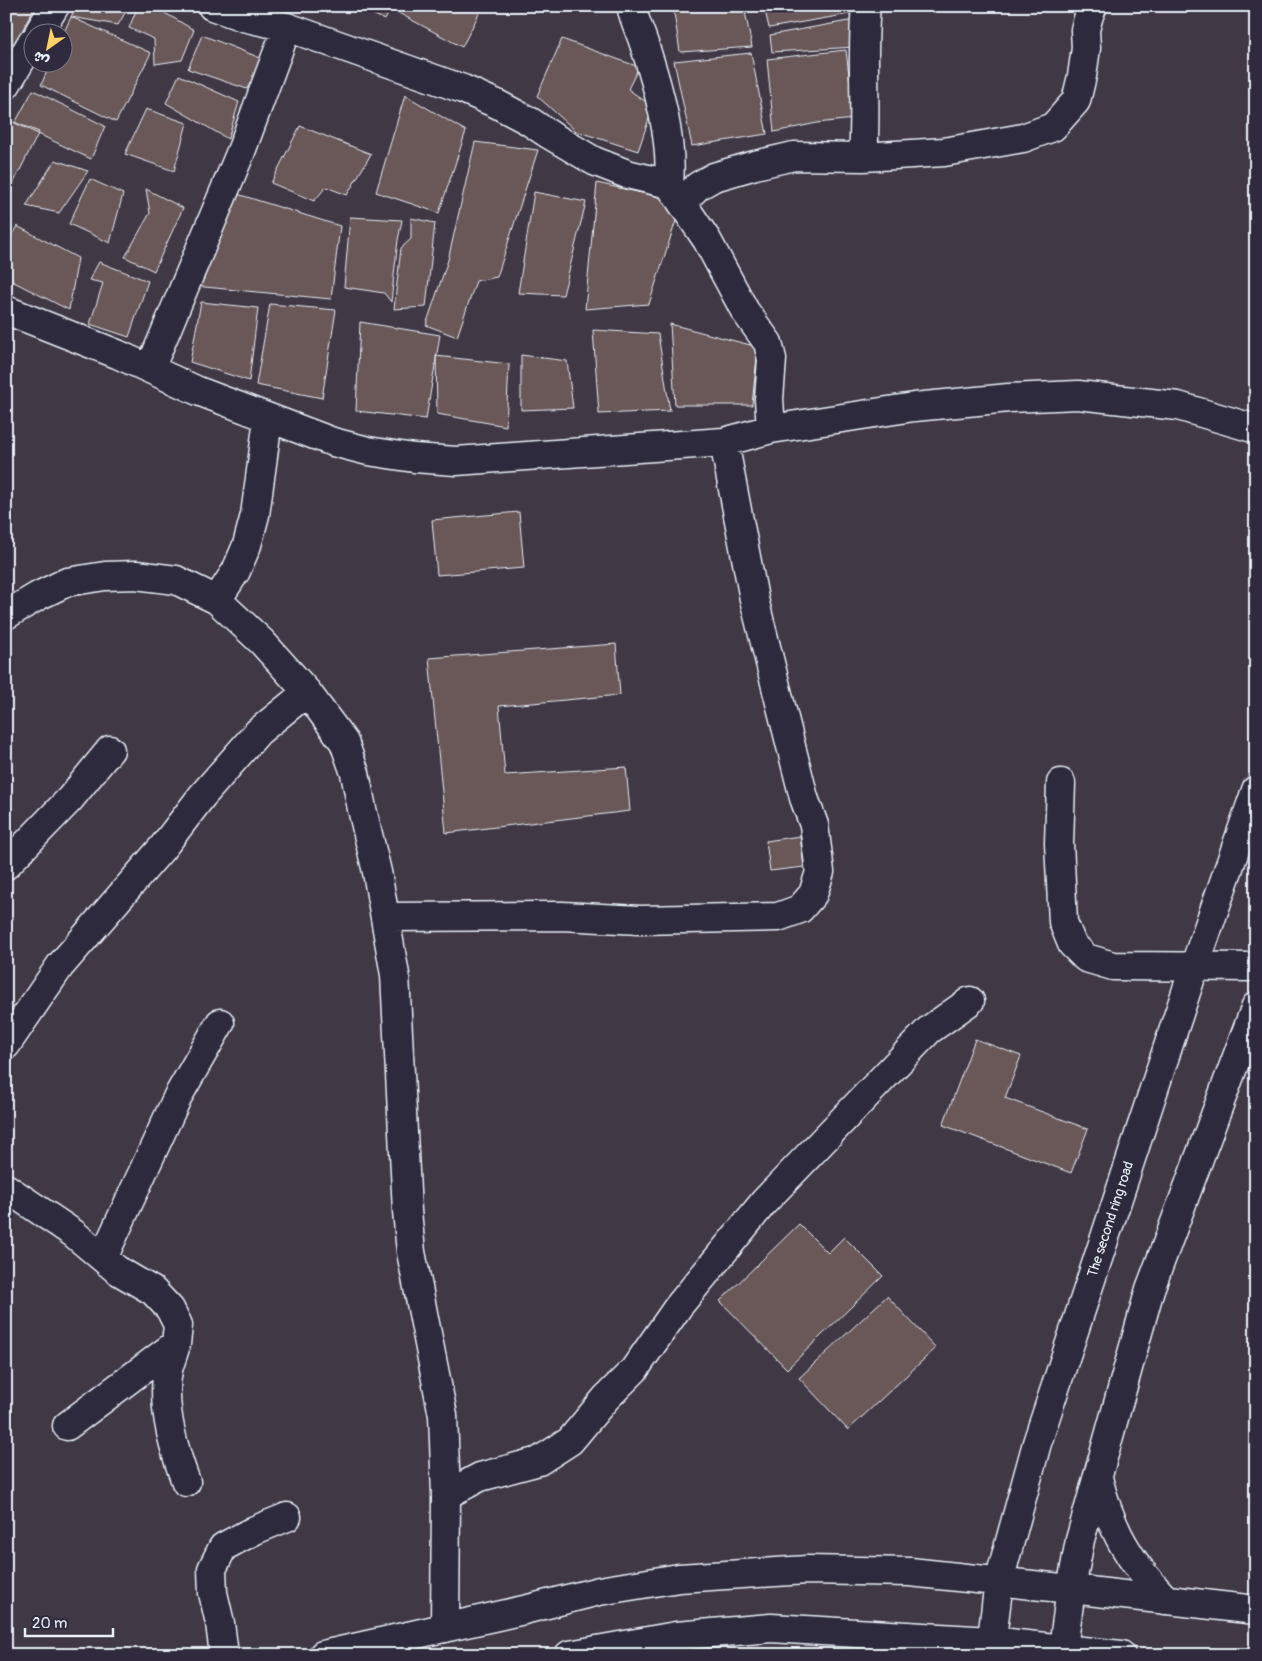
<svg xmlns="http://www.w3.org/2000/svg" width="1262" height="1661" font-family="Pangolin,'Playpen Sans Arabic',sans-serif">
	<rect width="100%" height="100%" fill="#413845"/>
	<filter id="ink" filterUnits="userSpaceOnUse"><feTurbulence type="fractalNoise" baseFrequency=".02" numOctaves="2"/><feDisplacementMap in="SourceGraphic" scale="10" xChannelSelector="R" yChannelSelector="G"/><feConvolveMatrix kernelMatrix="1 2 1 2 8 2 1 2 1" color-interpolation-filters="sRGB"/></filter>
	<g filter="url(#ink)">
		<path fill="#6b5858" stroke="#e8f1f8" d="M6,6H35L6,62Z
			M76,6H129L118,25L71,17Z
			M138,6H153L194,30L182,60L155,64L154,39L129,28Z
			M356,6H392L385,20Z
			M398,6H483L462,47L395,11Z
			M673,6H744L752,47L680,52Z
			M764,6H857L855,13L769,28Z
			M71,17L151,53L116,122L41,85L51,62H62V36Z
			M854,20L855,47L772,52L770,35Z
			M202,35L263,59L247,89L188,69Z
			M562,39L639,67L628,89L653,107L638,151L576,131L537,96Z
			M846,50L854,119L817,123L774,132L767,59Z
			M751,53L767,134L692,146L674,61Z
			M179,75L239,102L228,139L166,103Z
			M33,90L105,126L91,159L15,123Z
			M405,95L466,131L439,213L376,192Z
			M146,109L187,123L174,171L125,154Z
			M6,119L39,132L11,188L6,186Z
			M300,126L371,154L347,195L326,187L314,201L271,183Z
			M475,142L538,150L497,277L476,281L457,337L426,325L448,260Z
			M55,160L88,171L59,213L26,206Z
			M90,179L123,194L110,243L69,224Z
			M597,183L682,202L649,304L585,309Z
			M146,189L183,208L154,271L125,257L150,213Z
			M534,192L586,202L563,295L518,293Z
			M234,193L340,226L331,299L194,286Z
			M350,217L402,220L398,240L391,302L384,293L344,287Z
			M411,218L435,223L426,307L394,309L401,248L411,239Z
			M17,226L78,258L69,310L6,278V244Z
			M99,262L148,281L129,337L90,324L103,283L89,280Z
			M201,302L258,308L249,381L190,362Z
			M270,304L336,310L322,398L256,385Z
			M360,322L440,335L426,419L356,411Z
			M670,324L758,347L752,405H675Z
			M593,330L658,334L670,411L599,414Z
			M521,355L567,361L573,408L521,410Z
			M436,356L509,364L506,426L437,414Z
			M519,512L524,568L437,575L432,520Z
			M616,644L620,695L499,706L505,775L626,767L630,811L446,833L429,658Z
			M800,836L804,867L770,871L766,841Z
			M975,1039L1021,1056L1005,1098L1088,1129L1071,1173L943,1125Z
			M799,1224L828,1253L844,1237L883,1276L787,1369L720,1301Z
			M887,1296L936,1348L848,1430L799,1378Z"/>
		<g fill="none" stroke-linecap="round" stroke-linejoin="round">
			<defs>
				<path id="minor" d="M212,6L243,17L287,27L463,89L497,104L529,121L550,135L594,161L627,174L669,184L707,240L745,311L768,343L772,359L769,399L771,429L914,407L1009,398L1078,395L1178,406L1256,429
					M631,6C634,20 641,33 645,47C659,89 673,140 669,184
					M39,32L55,6
					M6,85L32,42
					M863,157L944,152L1023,138L1053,127L1076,101L1082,76L1086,48L1085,30L1089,15L1093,6
					M682,202L698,186L714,177L755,165L794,156L863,157C867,107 861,57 866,6
					M6,310L117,354L198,391L333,442L368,451L414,458L456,461L724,442L771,429
					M150,369L242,149L287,27
					M217,600L236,571L247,545L255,515L268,419
					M6,615L38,596L67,582L105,576L136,575L176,580L217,600L262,642L307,692L344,742L355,773L362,809L377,872L395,975L407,1211L411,1252L443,1415L446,1495L445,1628
					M1061,783L1059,843L1063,922L1072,944L1086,958L1113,966L1256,967
					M6,865L70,799L110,750
					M385,917L562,916L640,920L778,917L800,909L813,894L820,872L814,825L804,798L754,599L724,442
					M6,1045L60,966L163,847L202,796L258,732L307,692
					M6,1188L73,1233L117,1270L153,1291L170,1309L178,1325L176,1344
					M103,1258L178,1096L220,1023
					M67,1426L176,1344C174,1353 170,1361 168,1370C161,1405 174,1450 186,1482
					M446,1495L480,1477L539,1461L570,1441L606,1398L634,1370L678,1307L764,1202L929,1030L970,1001
					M1071,1589L1256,1610
					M1063,1649L1121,1655
					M224,1655L220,1623L213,1593L212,1569L223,1547L255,1530L287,1517"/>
				<path id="major" d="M1098,1478C1111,1530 1129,1561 1166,1600
					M323,1655L524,1610L599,1591L679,1578L807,1570L910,1572L1071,1589
					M569,1655L676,1636L771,1628L991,1641L1063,1649
					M990,1655L999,1581L1037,1443L1194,968L1256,790
					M1062,1655L1071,1589L1080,1540L1150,1289L1256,1006"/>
			</defs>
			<use href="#minor" stroke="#e8f1f8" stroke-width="31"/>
			<use href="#major" stroke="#e8f1f8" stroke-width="31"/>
			<use href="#minor" stroke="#2f2a3d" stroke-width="28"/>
			<use href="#major" stroke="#2f2a3d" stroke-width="28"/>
		</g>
	</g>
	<g text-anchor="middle" stroke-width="4" stroke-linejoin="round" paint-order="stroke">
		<g font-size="14" fill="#e8f1f8" stroke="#2f2a3d">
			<text transform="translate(1110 1219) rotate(-72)" y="5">The second ring road</text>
		</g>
	</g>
	<rect width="1262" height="1661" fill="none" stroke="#2f2a3d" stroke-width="25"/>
	<rect x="12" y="12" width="1237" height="1636" fill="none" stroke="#e8f1f8" stroke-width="2" filter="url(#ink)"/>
	<g transform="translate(48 48) rotate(213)"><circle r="24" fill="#2f2a3d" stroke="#797a88"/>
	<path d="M0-4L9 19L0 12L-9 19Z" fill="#ffd166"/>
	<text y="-8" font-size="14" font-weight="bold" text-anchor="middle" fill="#e8f1f8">ش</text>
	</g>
	<path d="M25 1628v8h88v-8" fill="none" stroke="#e8f1f8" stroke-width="2.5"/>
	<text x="32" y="1628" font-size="15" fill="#e8f1f8" stroke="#2f2a3d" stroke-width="4" paint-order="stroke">20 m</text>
</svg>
